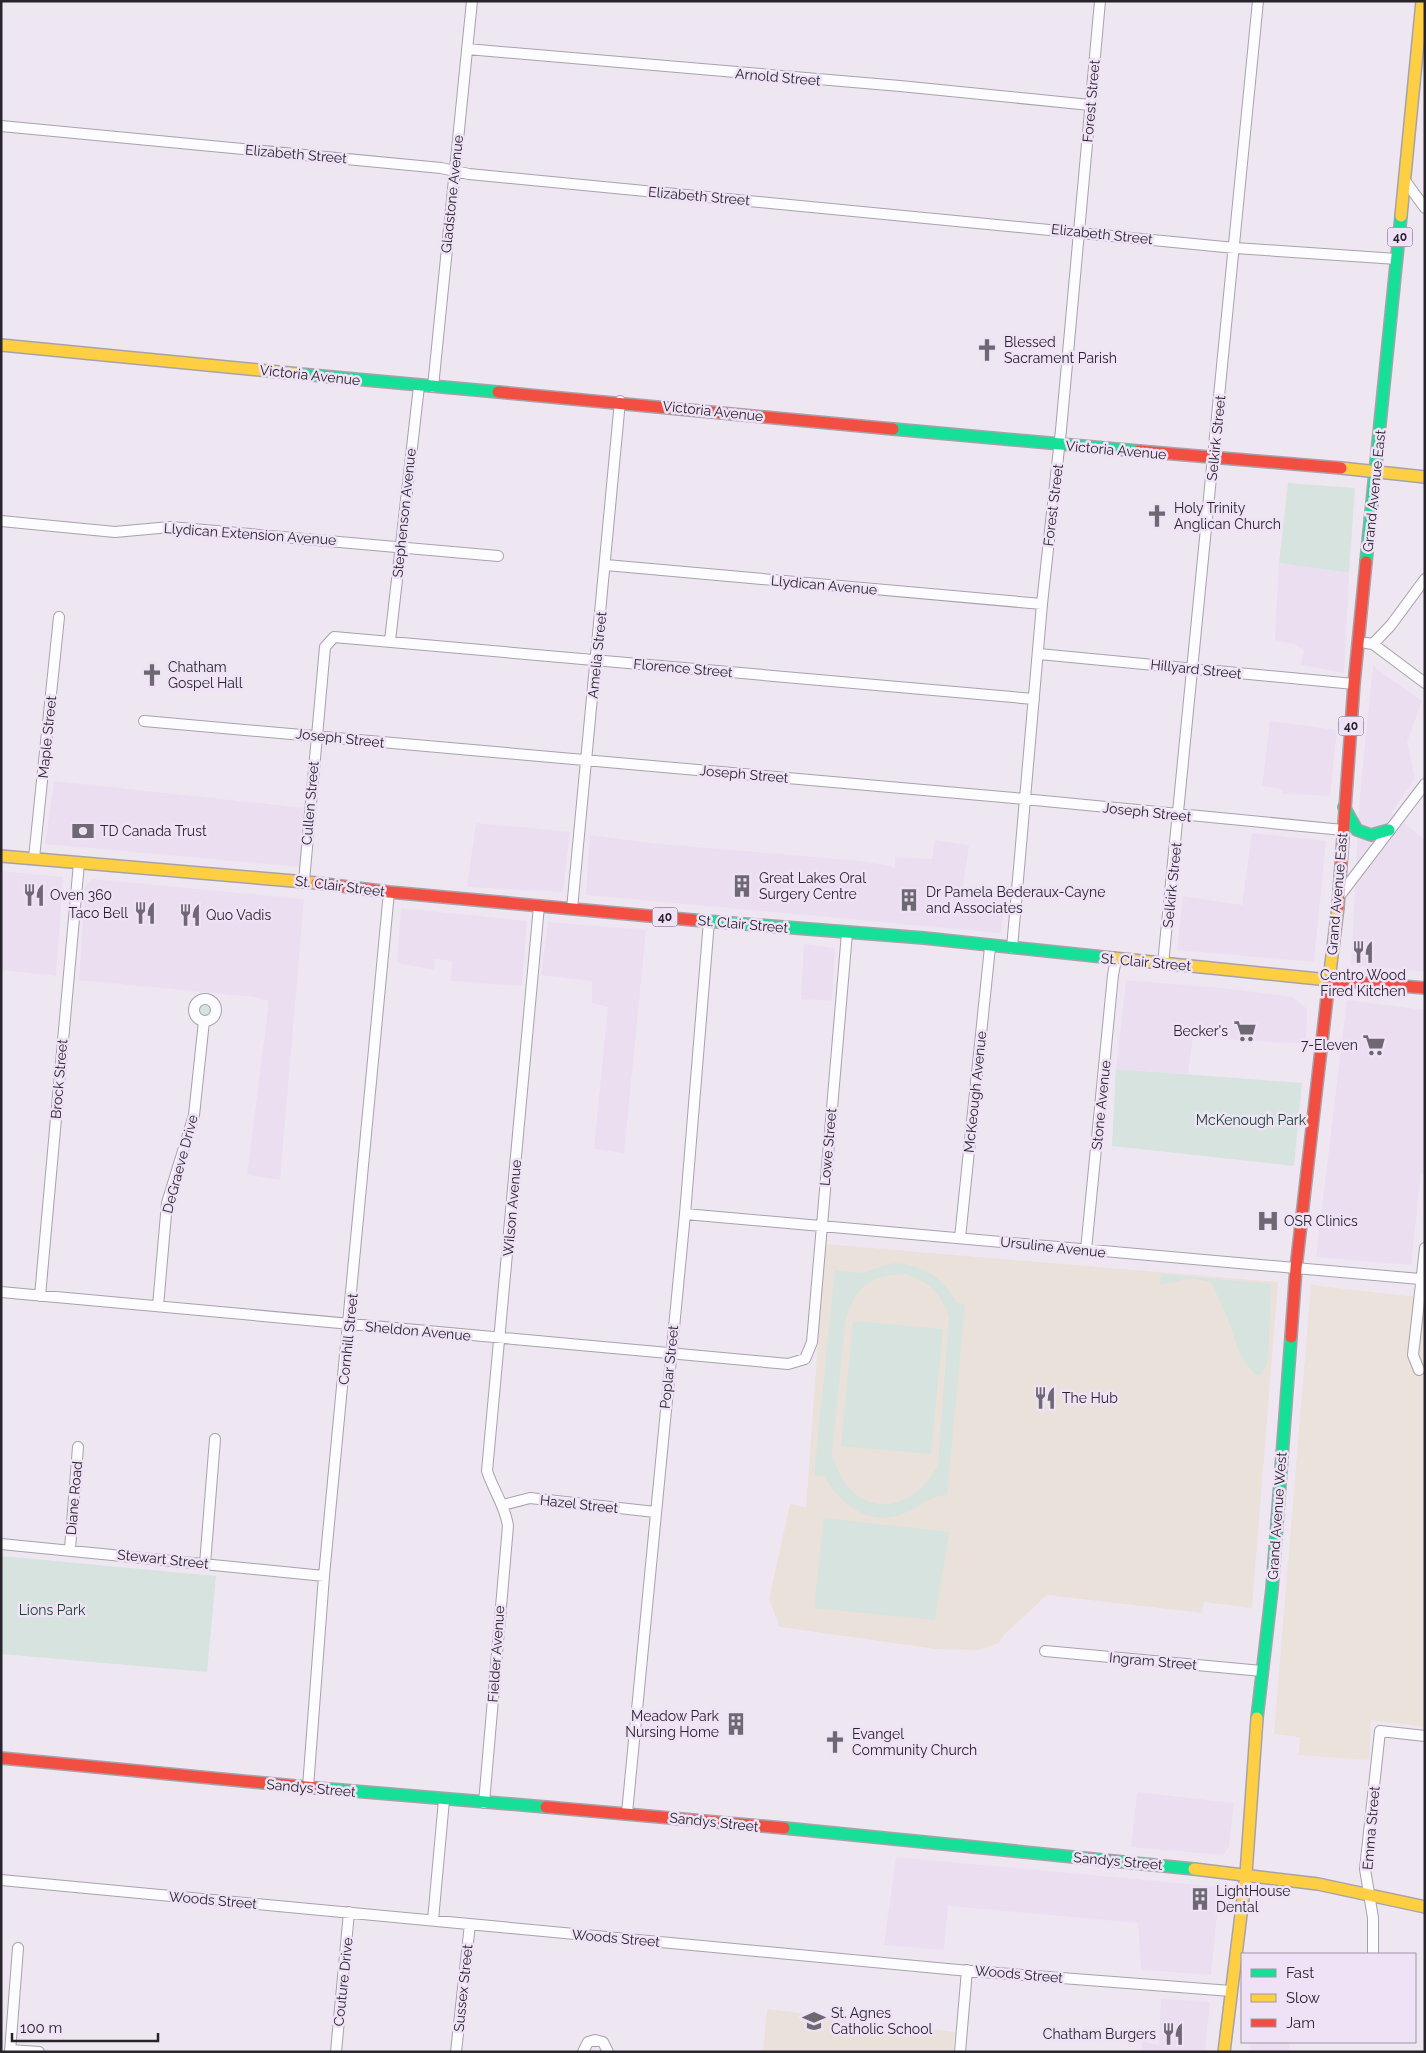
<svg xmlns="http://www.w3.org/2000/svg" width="1426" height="2053" font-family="Raleway,sans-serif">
	<rect width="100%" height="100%" fill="#eee7f2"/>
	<path fill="#ebdef1" d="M1279,563L1349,573L1344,673L1301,665L1304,650L1294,644L1275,640Z
		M1373,666L1422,701L1407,742L1415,779L1391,813L1425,840V972L1351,965L1360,793Z
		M1270,721L1337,730L1330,796L1283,794L1282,789L1262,786Z
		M54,781L306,808L302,867L45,844Z
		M476,823L570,832L563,892L467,887Z
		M1252,833L1326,841L1314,962L1177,950L1183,896L1242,905Z
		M590,835L651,843L860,861L895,867V857L932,859L935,840L969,845L962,892L1005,898L1001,933L586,895Z
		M1,871L63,877L56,976L1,970Z
		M92,879L304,899L280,1180L247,1175L269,1001L254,997L79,980L85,887Z
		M401,908L527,921L522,986L451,981L452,961L435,959L434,970L397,963Z
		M548,922L646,930L624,1153L594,1149L608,1007L592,1003V981L541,975Z
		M804,944L835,948L832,1001L801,999Z
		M1126,980L1223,988L1293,997L1307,1009L1306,1044L1193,1037L1188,1074L1116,1069Z
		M1347,1000L1425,1010V1173H1421L1411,1265L1316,1257Z
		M1137,1792L1234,1803L1229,1847L1223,1855L1131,1847Z
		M896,1857L1220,1887L1211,1975L1141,1970L1138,1923L948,1906L944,1950L884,1945Z
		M1161,1999L1210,2002L1205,2052H1142V2041L1159,2045Z
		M1251,2042H1289V2052H1250Z"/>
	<path fill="#ebe1db" d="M825,1244L1278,1282L1252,1608L1204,1602L1202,1613L1047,1595L1003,1636L999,1643L979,1650L936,1649L780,1627L769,1599L790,1504L806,1507Z
		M767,2009L955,2032L953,2052H763Z"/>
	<path fill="#eae2db" d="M1311,1285L1407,1296L1425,1295V1727L1371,1720L1369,1760L1299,1755L1300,1737L1274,1734Z"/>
	<path fill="#d6e3de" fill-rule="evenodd" d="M1288,483L1355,488L1349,573L1279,563Z
		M197 1011a8 8 0 1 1 16 0a8 8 0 1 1-16 0Z
		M1116,1069L1302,1083L1294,1166L1112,1146Z
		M893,1263C924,1265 942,1277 957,1303L965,1304L947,1495C929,1496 922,1506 905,1513C870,1528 841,1505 824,1476L814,1475L835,1270L863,1273ZM906,1274C932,1284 939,1291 949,1317L938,1465C908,1522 847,1516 832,1453L845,1322C855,1287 869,1275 906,1274Z
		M1161,1274L1271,1284L1268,1361L1262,1374L1255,1375L1240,1355L1228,1319L1211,1282L1190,1278L1160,1285Z
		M853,1321L943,1329L931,1454L841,1446Z
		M824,1518L949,1532L935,1620L814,1608Z
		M1,1556L216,1576L207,1672L1,1654Z"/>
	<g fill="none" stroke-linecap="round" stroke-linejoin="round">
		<defs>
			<path id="street" d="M467,49L900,86L1090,105
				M1,126L441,168L469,174L1235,248L1397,259
				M1406,182L1425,208
				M433,387L472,1
				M1,521L115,532L170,527L498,556
				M606,565L1042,604
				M390,641L419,386
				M1366,643L1373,644L1425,683
				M1373,644L1391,625L1425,579
				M1039,654L1354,684
				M144,721L1014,798L1343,830
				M34,858L59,617
				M304,881L325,647L334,637L1034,699
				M1341,894L1425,784
				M572,909L620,401
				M1012,948L1042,604L1061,430L1100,1
				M1163,964L1258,1
				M194 1010a11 11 0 1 1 22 0a11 11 0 1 1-22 0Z
				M685,1214L1420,1279
				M960,1238L990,947
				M1086,1250L1113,975L1116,959
				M1,1292L788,1364L805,1359L812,1342L847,933
				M40,1296L79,863
				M158,1306L167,1203L194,1115L204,1021
				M1419,1370L1413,1355L1425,1248
				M503,1505L530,1498L655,1512
				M1,1544L324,1576
				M70,1549L78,1447
				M205,1564L215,1439
				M1045,1651L1262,1671
				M308,1787L324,1576L389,892
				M484,1803L508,1526C505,1505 493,1490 487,1471L539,906
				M627,1813L685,1214L709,921
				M1,1880L958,1970L1231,1991
				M433,1920L444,1800
				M1373,1954V1918L1365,1869L1380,1731L1425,1736
				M10,2050L39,2052
				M10,2052L18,1948
				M336,2052L349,1912
				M456,2052L470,1924
				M583,2052L588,2042L595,2040L603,2042L608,2052
				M960,2052L967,1970"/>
			<path id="fast" d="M300,374L498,392
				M893,429L1139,451
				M1366,562L1401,216
				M1344,807L1357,830L1371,835L1389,830
				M693,920L924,938L1113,958
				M1257,1718L1272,1589L1291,1337
				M317,1788L546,1807
				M784,1828L1194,1869"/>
			<path id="slow" d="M1401,216L1422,1
				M1,345L300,374
				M1341,468L1425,477
				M1,856L317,883
				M1113,958L1329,980L1338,907
				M1194,1869L1318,1884L1425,1907
				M1224,2052L1246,1874L1257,1718"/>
			<path id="jam" d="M498,392L893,429
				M1139,451L1341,468
				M317,883L389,892L693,920
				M1338,907L1354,684L1366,562
				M1291,1337L1296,1268L1329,980L1425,988
				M1,1758L317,1788
				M546,1807L784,1828"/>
		</defs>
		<use href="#street" stroke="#a7a2aa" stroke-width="12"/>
		<use href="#fast" stroke="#a7a2aa" stroke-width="14"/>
		<use href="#slow" stroke="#a7a2aa" stroke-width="14"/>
		<use href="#jam" stroke="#a7a2aa" stroke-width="14"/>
		<use href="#street" stroke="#fcfbfd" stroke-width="10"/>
		<use href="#fast" stroke="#16e098" stroke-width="11"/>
		<use href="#slow" stroke="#ffcf43" stroke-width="11"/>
		<use href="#jam" stroke="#f24e42" stroke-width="11"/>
	</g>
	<defs>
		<symbol id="church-bare" viewBox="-9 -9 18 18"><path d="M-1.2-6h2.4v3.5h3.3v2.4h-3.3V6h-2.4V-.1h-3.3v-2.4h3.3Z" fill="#6d6871" stroke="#efe2f6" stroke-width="2.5" paint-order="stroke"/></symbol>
		<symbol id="bank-bare" viewBox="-9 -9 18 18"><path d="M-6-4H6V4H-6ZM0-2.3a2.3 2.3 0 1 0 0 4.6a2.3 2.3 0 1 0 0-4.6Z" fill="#6d6871" stroke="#efe2f6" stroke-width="2.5" paint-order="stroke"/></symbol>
		<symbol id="building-bare" viewBox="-9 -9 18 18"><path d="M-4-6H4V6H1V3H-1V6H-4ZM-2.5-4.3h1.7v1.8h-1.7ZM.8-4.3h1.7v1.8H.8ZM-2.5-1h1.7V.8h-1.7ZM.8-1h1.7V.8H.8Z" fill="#6d6871" stroke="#efe2f6" stroke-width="2.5" paint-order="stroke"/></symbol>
		<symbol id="restaurant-bare" viewBox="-9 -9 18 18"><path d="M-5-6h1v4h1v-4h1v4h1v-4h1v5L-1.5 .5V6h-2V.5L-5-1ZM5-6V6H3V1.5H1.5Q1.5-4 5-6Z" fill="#6d6871" stroke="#efe2f6" stroke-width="2.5" paint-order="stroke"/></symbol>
		<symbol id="supermarket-bare" viewBox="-9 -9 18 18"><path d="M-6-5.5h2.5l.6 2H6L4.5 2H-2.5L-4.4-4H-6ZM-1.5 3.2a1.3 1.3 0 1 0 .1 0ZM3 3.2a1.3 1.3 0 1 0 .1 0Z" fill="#6d6871" stroke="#efe2f6" stroke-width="2.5" paint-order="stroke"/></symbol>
		<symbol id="hospital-bare" viewBox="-9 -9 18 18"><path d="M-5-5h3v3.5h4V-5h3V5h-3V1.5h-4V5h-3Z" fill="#6d6871" stroke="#efe2f6" stroke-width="2.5" paint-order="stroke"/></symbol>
		<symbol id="school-bare" viewBox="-9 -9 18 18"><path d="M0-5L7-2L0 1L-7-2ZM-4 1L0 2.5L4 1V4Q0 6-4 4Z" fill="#6d6871" stroke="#efe2f6" stroke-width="2.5" paint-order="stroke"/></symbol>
	</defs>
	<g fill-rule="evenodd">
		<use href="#church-bare" x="971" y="334" width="32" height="32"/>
		<use href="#church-bare" x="1141" y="500" width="32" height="32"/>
		<use href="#church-bare" x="136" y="659" width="32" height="32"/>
		<use href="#bank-bare" x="67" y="815" width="32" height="32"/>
		<use href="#building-bare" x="726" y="870" width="32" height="32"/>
		<use href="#restaurant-bare" x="18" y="879" width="32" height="32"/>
		<use href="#building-bare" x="893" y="884" width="32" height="32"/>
		<use href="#restaurant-bare" x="129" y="897" width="32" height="32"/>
		<use href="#restaurant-bare" x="174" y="899" width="32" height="32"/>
		<use href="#restaurant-bare" x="1347" y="936" width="32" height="32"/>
		<use href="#supermarket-bare" x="1229" y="1015" width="32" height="32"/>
		<use href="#supermarket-bare" x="1358" y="1029" width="32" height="32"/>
		<use href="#hospital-bare" x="1252" y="1205" width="32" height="32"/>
		<use href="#restaurant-bare" x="1029" y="1382" width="32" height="32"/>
		<use href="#building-bare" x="720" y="1708" width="32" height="32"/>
		<use href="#church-bare" x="819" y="1726" width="32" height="32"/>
		<use href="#building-bare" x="1184" y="1883" width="32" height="32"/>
		<use href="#school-bare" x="798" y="2005" width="32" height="32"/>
		<use href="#restaurant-bare" x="1157" y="2018" width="32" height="32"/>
	</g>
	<g text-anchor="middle" stroke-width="5" stroke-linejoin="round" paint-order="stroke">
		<g fill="#efe2f6" stroke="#645d68" stroke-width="1">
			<rect x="1387.5" y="227.5" width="25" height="19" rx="4"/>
			<rect x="1338.5" y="716.5" width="25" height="19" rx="4"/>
			<rect x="652.5" y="907.5" width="25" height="19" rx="4"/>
		</g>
		<g font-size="12" font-weight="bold" fill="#28242b">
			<text x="1400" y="241">40</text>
			<text x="1351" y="730">40</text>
			<text x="665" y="921">40</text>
		</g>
		<g font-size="14" fill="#28242b" stroke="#efe2f6">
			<text transform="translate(778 77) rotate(5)" y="5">Arnold Street</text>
			<text transform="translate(1091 101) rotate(-85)" y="5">Forest Street</text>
			<text transform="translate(296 154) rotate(5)" y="5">Elizabeth Street</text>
			<text transform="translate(452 194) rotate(-84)" y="5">Gladstone Avenue</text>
			<text transform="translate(699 196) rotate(5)" y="5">Elizabeth Street</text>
			<text transform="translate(1102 234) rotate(6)" y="5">Elizabeth Street</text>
			<text transform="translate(310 375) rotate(6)" y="5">Victoria Avenue</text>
			<text transform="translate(713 411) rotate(6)" y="5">Victoria Avenue</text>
			<text transform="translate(1216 438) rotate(-84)" y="5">Selkirk Street</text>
			<text transform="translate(1116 450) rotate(5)" y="5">Victoria Avenue</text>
			<text transform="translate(1374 491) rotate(-84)" y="5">Grand Avenue East</text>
			<text transform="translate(1053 505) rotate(-83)" y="5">Forest Street</text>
			<text transform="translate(404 513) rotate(-84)" y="5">Stephenson Avenue</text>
			<text transform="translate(250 534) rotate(4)" y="5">Llydican Extension Avenue</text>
			<text transform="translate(824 585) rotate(5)" y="5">Llydican Avenue</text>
			<text transform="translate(597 655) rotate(-84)" y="5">Amelia Street</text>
			<text transform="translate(683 668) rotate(5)" y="5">Florence Street</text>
			<text transform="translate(1196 669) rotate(6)" y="5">Hillyard Street</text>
			<text transform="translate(47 737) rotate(-84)" y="5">Maple Street</text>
			<text transform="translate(340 738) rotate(6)" y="5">Joseph Street</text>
			<text transform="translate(744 774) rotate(5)" y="5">Joseph Street</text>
			<text transform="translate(310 803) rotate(-85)" y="5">Cullen Street</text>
			<text transform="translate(1147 812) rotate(6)" y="5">Joseph Street</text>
			<text transform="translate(1172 885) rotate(-84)" y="5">Selkirk Street</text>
			<text transform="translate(340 886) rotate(7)" y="5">St. Clair Street</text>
			<text transform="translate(1337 894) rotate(-85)" y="5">Grand Avenue East</text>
			<text transform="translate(743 924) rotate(5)" y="5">St. Clair Street</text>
			<text transform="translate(1146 962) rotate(5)" y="5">St. Clair Street</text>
			<text transform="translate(59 1079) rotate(-85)" y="5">Brock Street</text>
			<text transform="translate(975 1092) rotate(-84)" y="5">McKeough Avenue</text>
			<text transform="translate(1101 1105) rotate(-84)" y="5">Stone Avenue</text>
			<text transform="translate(828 1147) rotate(-85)" y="5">Lowe Street</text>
			<text transform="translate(180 1164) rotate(-75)" y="5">DeGraeve Drive</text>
			<text transform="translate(512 1208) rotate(-85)" y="5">Wilson Avenue</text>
			<text transform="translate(1053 1247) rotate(6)" y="5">Ursuline Avenue</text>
			<text transform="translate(418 1331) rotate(5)" y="5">Sheldon Avenue</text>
			<text transform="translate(348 1339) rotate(-84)" y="5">Cornhill Street</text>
			<text transform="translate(669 1367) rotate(-84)" y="5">Poplar Street</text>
			<text transform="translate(74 1498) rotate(-85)" y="5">Diane Road</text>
			<text transform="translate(579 1504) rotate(6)" y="5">Hazel Street</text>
			<text transform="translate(1277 1516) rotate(-86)" y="5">Grand Avenue West</text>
			<text transform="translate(163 1559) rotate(6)" y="5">Stewart Street</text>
			<text transform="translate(496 1654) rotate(-86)" y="5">Fielder Avenue</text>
			<text transform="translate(1153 1661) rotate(5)" y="5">Ingram Street</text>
			<text transform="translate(311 1788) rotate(5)" y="5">Sandys Street</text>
			<text transform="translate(714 1822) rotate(6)" y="5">Sandys Street</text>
			<text transform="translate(1371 1828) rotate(-85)" y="5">Emma Street</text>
			<text transform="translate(1118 1861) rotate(5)" y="5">Sandys Street</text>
			<text transform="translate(213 1900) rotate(5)" y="5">Woods Street</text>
			<text transform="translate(616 1938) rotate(5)" y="5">Woods Street</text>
			<text transform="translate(1019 1974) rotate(5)" y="5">Woods Street</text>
			<text transform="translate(343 1982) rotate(-84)" y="5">Couture Drive</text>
			<text transform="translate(463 1988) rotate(-84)" y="5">Sussex Street</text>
		</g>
		<g font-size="14" fill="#28242b" stroke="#efe2f6" text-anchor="start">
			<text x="1004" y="347">Blessed<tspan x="1004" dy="16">Sacrament Parish</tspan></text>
			<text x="1174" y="513">Holy Trinity<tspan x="1174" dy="16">Anglican Church</tspan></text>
			<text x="168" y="672">Chatham<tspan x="168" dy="16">Gospel Hall</tspan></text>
			<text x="100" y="836">TD Canada Trust</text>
			<text x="759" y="883">Great Lakes Oral<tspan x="759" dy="16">Surgery Centre</tspan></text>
			<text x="926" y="897">Dr Pamela Bederaux-Cayne<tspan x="926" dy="16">and Associates</tspan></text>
			<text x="50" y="900">Oven 360</text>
			<text x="128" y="918" text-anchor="end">Taco Bell</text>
			<text x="206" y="920">Quo Vadis</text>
			<text x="1363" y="980" text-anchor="middle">Centro Wood<tspan x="1363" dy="16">Fired Kitchen</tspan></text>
			<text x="1228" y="1036" text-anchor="end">Becker's</text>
			<text x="1358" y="1050" text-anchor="end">7-Eleven</text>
			<text x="1284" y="1226">OSR Clinics</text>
			<text x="1062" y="1403">The Hub</text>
			<text x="719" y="1721" text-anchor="end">Meadow Park<tspan x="719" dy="16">Nursing Home</tspan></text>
			<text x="852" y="1739">Evangel<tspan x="852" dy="16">Community Church</tspan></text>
			<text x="1216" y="1896">LightHouse<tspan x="1216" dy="16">Dental</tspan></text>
			<text x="831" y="2018">St. Agnes<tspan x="831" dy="16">Catholic School</tspan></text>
			<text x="1156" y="2039" text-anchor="end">Chatham Burgers</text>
		</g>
		<g font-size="14" fill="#16472d" stroke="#efe2f6">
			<text x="1251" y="1125">McKenough Park</text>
			<text x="52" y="1615">Lions Park</text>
		</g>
	</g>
	<rect width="1426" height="2053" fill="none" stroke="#28242b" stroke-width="5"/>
	<rect x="1241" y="1953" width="175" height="90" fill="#efe2f6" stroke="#9f96a5"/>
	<rect x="1251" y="1969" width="25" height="8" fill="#16e098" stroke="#9f96a5"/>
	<text x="1286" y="1978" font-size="15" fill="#28242b">Fast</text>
	<rect x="1251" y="1994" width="25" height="8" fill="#ffcf43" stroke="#9f96a5"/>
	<text x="1286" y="2003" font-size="15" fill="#28242b">Slow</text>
	<rect x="1251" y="2019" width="25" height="8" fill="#f24e42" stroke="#9f96a5"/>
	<text x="1286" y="2028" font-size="15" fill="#28242b">Jam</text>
	<path d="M12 2033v8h146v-8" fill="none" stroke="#28242b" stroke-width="2.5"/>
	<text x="20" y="2033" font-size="15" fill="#28242b" stroke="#efe2f6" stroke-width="4" paint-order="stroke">100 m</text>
</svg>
